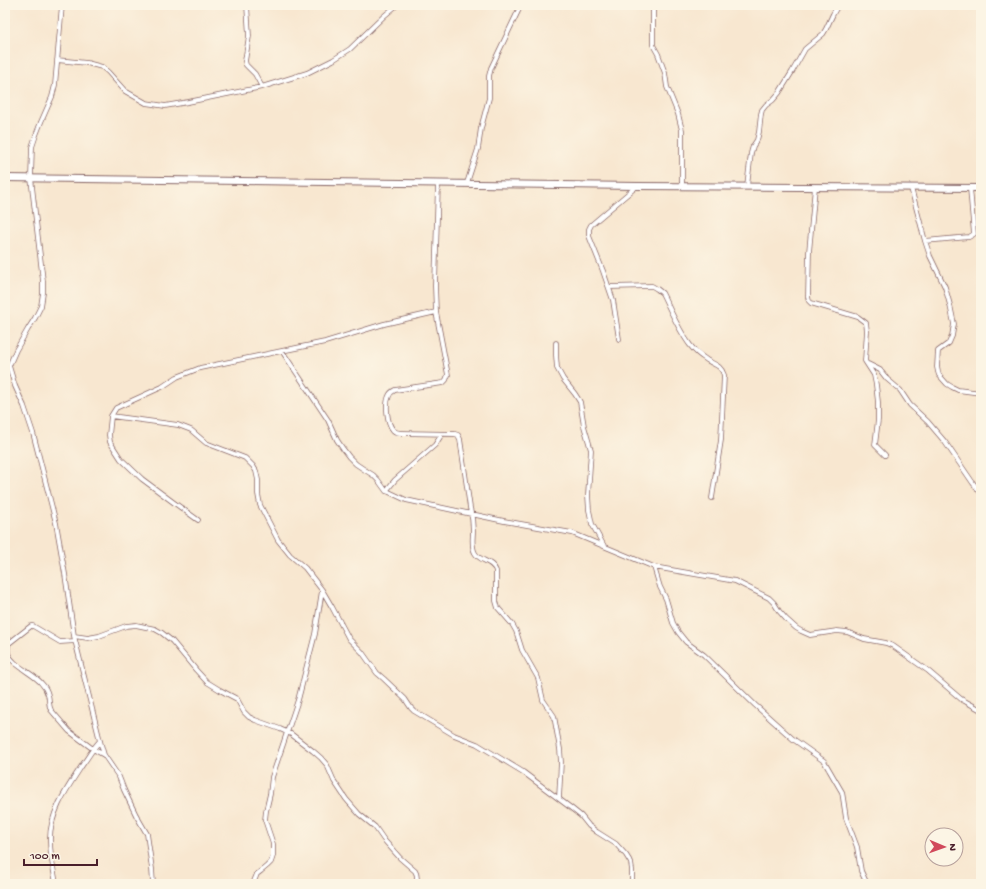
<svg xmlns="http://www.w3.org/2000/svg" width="986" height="889" font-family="'Gochi Hand',sans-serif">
	<rect width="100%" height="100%" fill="#fcf5e5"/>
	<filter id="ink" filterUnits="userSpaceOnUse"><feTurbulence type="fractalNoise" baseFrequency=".025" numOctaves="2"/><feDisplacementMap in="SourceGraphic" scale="8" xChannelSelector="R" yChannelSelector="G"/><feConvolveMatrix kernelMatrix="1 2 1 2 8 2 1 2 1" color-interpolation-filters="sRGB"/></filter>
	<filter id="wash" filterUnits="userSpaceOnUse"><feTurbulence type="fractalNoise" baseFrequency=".012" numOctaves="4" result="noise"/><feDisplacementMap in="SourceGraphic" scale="16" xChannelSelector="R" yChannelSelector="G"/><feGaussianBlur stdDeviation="0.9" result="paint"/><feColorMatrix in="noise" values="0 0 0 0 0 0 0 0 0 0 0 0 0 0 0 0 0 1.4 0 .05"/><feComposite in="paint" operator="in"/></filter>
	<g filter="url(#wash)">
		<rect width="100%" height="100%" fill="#f8e7d0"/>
	</g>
	<g filter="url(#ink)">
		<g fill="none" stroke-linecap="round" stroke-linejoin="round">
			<defs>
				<path id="street" d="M247,5L249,36L245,61L246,65L255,74L262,87
					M653,5V45L658,54L665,73L667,87L678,114L682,130V186
					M57,60L87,63L102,67L108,72L125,91L146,103L165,106L188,102L262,87L307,73L333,60L350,49L384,16L397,5
					M438,183L435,286L436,312L448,375L446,380L443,383L395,390C393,391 390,393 389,396C385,404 387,423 393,430C395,432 398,433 401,433L455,434L458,435L460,439L470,508C472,516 473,523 473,531C473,538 471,546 475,553C480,562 492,560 496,571V601L498,608L512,624L516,631L522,650L538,678L543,700L554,716L560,749L561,762L559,798
					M467,183L478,149L481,128L489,98V76L491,68L521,5
					M747,186L751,153L753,146L757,140L759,132L761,114L762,110L766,105L773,100L779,93L792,72L805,49L823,34L826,29L833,14L838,5
					M815,187L809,252L808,297L809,301L811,303L858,317L866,323L867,331L865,361L874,375L876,385L878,402V420L875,445L885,455
					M911,188L925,241
					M970,188L974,234L969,237L925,241L930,256L945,287L950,305L954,324L952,336L949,343L938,351L937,367L938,372L939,375L947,384L952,387L958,390L981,393
					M609,287L652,286L657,289L662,293C671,311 678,329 690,345C694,350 699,355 704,358C712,365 720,363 724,375L721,440L712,498
					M619,339L613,300L603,271L589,236V229L591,225L637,186
					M556,343V355L557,368L563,379L575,394L580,402L584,426L591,450L588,495L589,510L592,524L604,546
					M282,351L328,420L337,440L343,449L349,457L356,464L365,470L373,475L378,480L386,491L389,492L406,500L504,521L572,533L654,567L735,581L769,598L774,603L779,611L786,619L796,628L801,631L810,635L837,631L847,632L864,639L886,643L893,646L927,670L961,699L981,710
					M868,364L880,370L887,379L900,390L910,405L928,422L945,442L973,483L981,493
					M9,366L15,386L24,406L33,433L56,523L65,574L74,636L100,741L104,755L119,777L124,790L136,815L147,834L152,869L153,884
					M5,371L9,366L16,350L28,329L35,318L41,306L43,293V281L31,178L32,147L36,135L41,122L52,97L55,85L62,5
					M111,416L178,425L191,430L206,443L245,458L253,466L256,471L258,480V494L260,505L278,540L290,555L305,568L322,590L332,607L349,639L362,652L377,673L384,679L405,699L411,708L414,711L454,735L477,744L523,772L571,808L581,816L589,826L597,832L616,844L626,855L631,863L632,870V884
					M386,491L395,480L435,445L442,434
					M198,520L173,502L142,479L121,459L110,442L109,435L111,416L116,408L162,387L177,377L200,368L325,342L384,324L436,312
					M654,567L660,587L666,599L673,623L678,632L686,642L704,655L755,705L793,739L824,761L842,792L843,798L846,818L857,847L861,871L867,884
					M74,636L88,638L99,636L126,626L136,625L155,629L162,633L172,641L196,670L207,682L220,690L237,699L244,712L249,717L255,720L280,729L291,734L313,751L321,758L327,765L334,781L346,799L359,814L375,827L384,840L400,858L415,871C418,875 417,880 416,884
					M5,644H8L31,626H33L60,642L75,641
					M8,644C8,647 7,650 8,653C11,665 35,674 42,684C45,687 47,691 48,695C50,700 48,705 51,710L69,731L93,749L104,755
					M56,884C54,870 50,856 50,841C49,813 68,787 83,764C89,756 93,748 100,741
					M253,884L257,874L261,871L267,866L271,862L273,856V844L265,820L266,811L270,794L272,777L298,700L315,634L322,591"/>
				<path id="primary" d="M5,178L637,186L981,188"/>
			</defs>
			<use href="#street" stroke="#876565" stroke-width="5.5"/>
			<use href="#primary" stroke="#876565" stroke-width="8"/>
			<use href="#street" stroke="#fff" stroke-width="4"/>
			<use href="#primary" stroke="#fff" stroke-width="6"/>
		</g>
	</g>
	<rect width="986" height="889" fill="none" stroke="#fcf5e5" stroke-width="20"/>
	<g transform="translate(944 847) rotate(92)"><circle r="19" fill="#fcf5e5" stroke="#b59f9b"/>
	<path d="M0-3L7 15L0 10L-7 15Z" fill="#d1495b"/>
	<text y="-6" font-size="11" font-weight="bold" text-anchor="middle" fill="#4a1f2b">N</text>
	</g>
	<path d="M24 859v6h73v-6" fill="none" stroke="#4a1f2b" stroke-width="2"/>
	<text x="30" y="859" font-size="12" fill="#4a1f2b" stroke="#fcf5e5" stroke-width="3" paint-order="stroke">100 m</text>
</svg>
